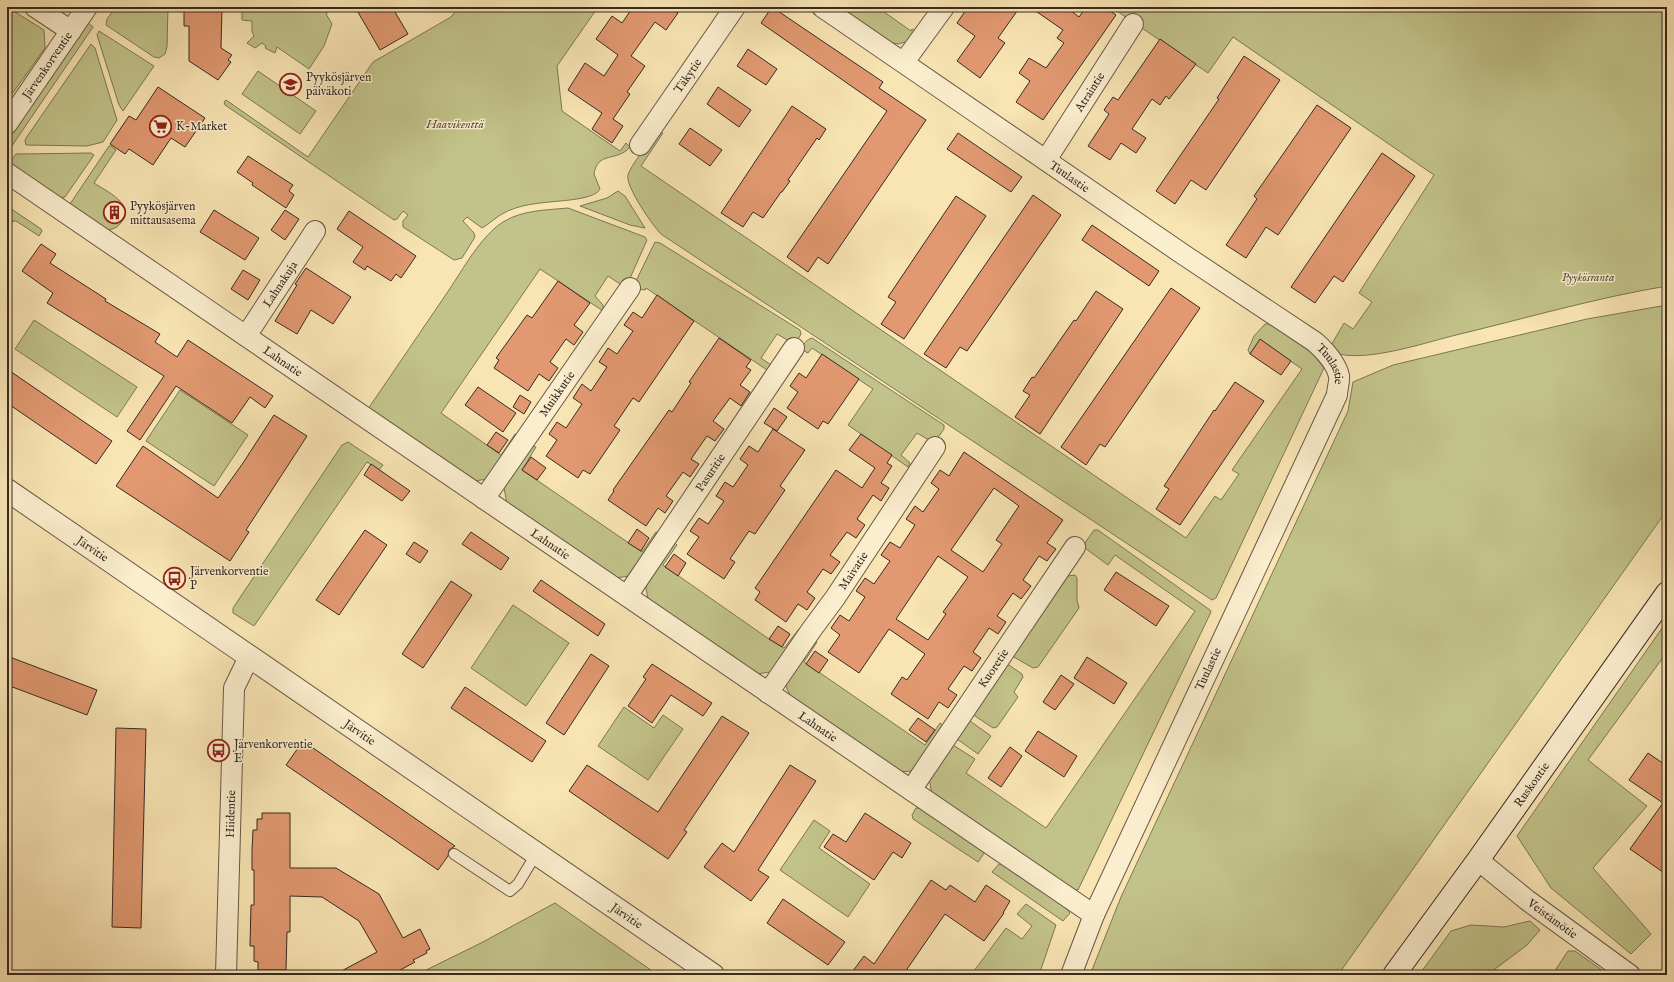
<svg xmlns="http://www.w3.org/2000/svg" width="1674" height="982" font-family="'IM FELL English',serif">
	<rect width="100%" height="100%" fill="#f9e5b4"/>
	<filter id="stains"><feTurbulence type="fractalNoise" baseFrequency=".005" numOctaves="4"/><feColorMatrix values="0 0 0 0 .2 0 0 0 0 .09 0 0 0 0 .02 0 0 0 .5 -.17"/></filter>
	<radialGradient id="worn" r=".72"><stop offset=".6" stop-color="#630" stop-opacity="0"/><stop offset="1" stop-color="#630" stop-opacity=".3"/></radialGradient>
	<path fill="#c2c38a" stroke="#7c7656" d="M7,7L44,30L45,48L7,101Z
		M116,7H168L167,47L165,54L159,58L154,57L106,25L107,19Z
		M245,7H331L332,9L326,14L332,24L324,46L309,69L277,47L275,53L265,48L266,46L262,43L255,48L247,43L254,36L252,31V21L242,20V9Z
		M459,7H598L557,66L562,111L620,151L626,143L630,147C618,162 597,151 594,174L600,189C596,198 570,200 560,201C540,203 519,204 502,214C495,218 489,224 482,228L467,217L463,221L474,233L475,237L462,258L454,260L403,227V221L408,215L403,211L397,219L394,220L225,105L224,102L226,100L308,157L373,62L451,17Z
		M838,7H877L911,31L912,29L915,31L909,41L898,44L889,42Z
		M1111,7H1667V286C1595,298 1523,319 1452,336C1421,344 1369,361 1339,354L1332,346L1333,342L1344,323L1353,329L1372,302L1359,293L1434,175L1233,37L1208,73Z
		M87,22L93,27L7,153V145L13,131Z
		M99,31L154,66L123,111L119,105L97,35Z
		M91,44L95,48L117,120L103,142L87,146L26,145L25,141L26,138Z
		M258,71L316,111L300,134L242,94Z
		M657,131L663,133L641,166L1186,538L1215,496L1221,500L1239,474L1232,470L1302,369L1260,340L1250,354L1248,350L1254,336L1265,324H1272L1312,353L1324,368L1216,598L1212,600L661,234C653,226 625,186 628,175C630,166 651,141 657,131Z
		M109,146H111L116,150L94,183C106,191 135,204 122,221C118,227 115,229 107,230L70,204Z
		M91,153L94,155L65,197L61,198L13,166L10,161L16,154H20Z
		M618,191L625,196L645,228L630,225L580,206L607,198Z
		M7,206L41,229L42,231L39,236L16,221L7,222Z
		M568,208L645,237L647,240L627,285L623,286L608,276L595,296L603,305V311L540,269L441,413L501,455L515,434L517,435L488,479L474,481L368,409C395,369 422,330 449,290C463,269 481,236 503,222C522,210 547,210 568,208Z
		M655,242L660,243L800,330L801,334L796,343L794,344L777,334L761,358L771,365L766,377L763,375L767,370L646,288L645,290L639,289L634,285Z
		M1667,305V510L1338,975H1090L1121,897L1348,411L1353,382L1393,365L1587,319Z
		M34,320L137,387L117,417L15,349Z
		M812,338L944,425V429L934,443L917,433L901,455L910,463L908,467L848,425L873,389L812,348L808,353L802,350C802,345 807,339 812,338Z
		M180,390L248,435L214,486L146,441Z
		M348,442L383,465L379,470L367,462L254,626L233,613V608L342,445Z
		M532,446L536,447L522,470L642,552L656,532L658,533L630,576L615,578L507,504L504,488L506,482Z
		M1094,530H1098L1210,610L1211,612L1078,890L1071,889L932,795L929,778L953,745L975,759L966,773L1046,828L1195,611L1115,555L1108,565L1085,548V543Z
		M675,543L677,545L663,565L769,639L784,648L799,629L800,630L775,670L770,672L757,674L648,599L645,583Z
		M1075,575L1077,578V600L1079,608L1038,667L1033,668L1014,657L1013,653L1065,578L1068,576Z
		M513,605L569,643L526,706L471,668Z
		M1667,621V652L1588,760L1647,806L1593,868L1651,934L1631,954L1551,888L1517,836Z
		M815,641L817,642L804,662L925,745L940,723L944,726L912,771L899,772L791,697L787,689L786,683Z
		M1004,665H1009L1022,674L1023,677L1014,692L1018,697L997,727L993,728L975,716L974,713Z
		M624,707L654,728L663,715L683,729L648,780L598,746Z
		M970,721L991,736L978,754L957,739V735L966,722Z
		M916,808H919L985,852L978,862L913,819L912,815Z
		M814,820L830,831L819,848L870,884L848,917L780,870Z
		M999,864H1002L1066,908L1070,913L1063,921L992,872Z
		M555,903L658,975H416L481,943Z
		M1026,904L1056,925L1039,975H971L1006,928L1022,939L1032,926L1017,914Z
		M1530,921L1540,930L1527,945L1487,975H1419L1451,931L1471,925L1504,927Z
		M1568,951H1575L1609,975H1563L1556,969Z"/>
	<path fill="#e29971" stroke="#372a23" fill-rule="evenodd" d="M184,7H222L221,48L232,55L228,60L231,62L218,80L189,61V26H184Z
		M355,7H392L408,34L380,50Z
		M633,7H669L678,13L666,30L655,22L631,56L645,66L627,92L630,94L613,119L623,126L612,143L592,129L602,113L568,90L585,63L604,76L618,55L596,39L612,16L622,23Z
		M772,7L883,82L879,88L926,120L828,264L818,257L808,272L787,257L887,111L761,23Z
		M968,7H1020L998,38L1005,43L980,78L957,61L975,36L957,23Z
		M1030,7H1066L1079,17L1086,7H1104L1116,15L1043,120L1016,102L1030,81L1019,73L1029,58L1046,68L1064,43L1057,38L1063,30Z
		M1160,39L1196,64L1169,99L1166,96L1160,105L1152,99L1132,129L1146,138L1136,153L1121,143L1110,160L1088,146L1109,114L1104,110L1113,97L1118,100Z
		M748,49L777,69L766,85L737,66Z
		M1244,56L1280,80L1206,190L1191,180L1175,204L1156,191L1219,99L1217,98Z
		M158,87L205,118L185,147L171,138L153,165L129,149L125,154L110,144L129,116L136,120Z
		M718,87L751,110L739,127L707,104Z
		M1317,105L1351,128L1278,235L1266,227L1246,258L1226,245L1257,199L1254,196Z
		M792,106L826,129L819,140L817,138L788,180L790,181L782,192H781L763,218L753,212L743,227L721,213Z
		M690,128L722,150L710,166L679,144Z
		M958,133L1022,177L1011,192L947,149Z
		M1382,153L1415,176L1343,282L1334,276L1315,303L1291,287Z
		M248,156L293,185L289,191L294,195L286,208L252,185L253,183L237,172Z
		M1033,195L1061,215L967,351L960,347L946,368L924,354Z
		M956,196L986,216L904,339L881,324L896,302L888,297Z
		M214,210L259,238L245,260L200,232Z
		M285,210L299,219L285,240L271,230Z
		M349,211L416,256L401,278L396,274L391,281L367,266L365,270L353,262L363,247L337,229Z
		M1092,225L1159,271L1149,286L1082,240Z
		M41,244L56,254L50,263L106,299L105,301L160,334L155,342L177,357L188,340L273,396L265,408L250,397L232,423L176,386L140,440L127,431L164,376L47,303L53,293L22,271Z
		M306,268L351,297L333,324L311,310L297,334L275,321L297,285L295,284Z
		M243,270L260,280L248,300L231,289Z
		M558,281L590,303L574,325L583,332L574,345L566,339L550,362L558,368L549,381L539,374L528,391L494,368L499,360L496,358L527,315L532,318Z
		M1171,288L1200,308L1105,447L1100,444L1086,465L1061,447Z
		M1096,291L1123,309L1040,434L1015,417L1030,395L1023,391L1032,377L1034,378L1074,320L1076,321Z
		M657,295L694,321L639,402L633,398L614,426L620,430L590,474L583,470L578,478L546,456L557,440L549,434L557,422L566,428L582,404L573,398L582,384L591,391L607,367L599,362L608,348L617,354L633,331L624,325L633,312L642,318Z
		M719,338L751,360L746,367L751,370L740,385L750,392L741,406L730,398L713,421L724,429L715,441L707,436L691,459L699,464L690,477L683,472L666,496L673,501L665,513L658,508L646,526L608,500L614,491L613,490L669,410L672,412L691,383L689,382Z
		M1260,339L1291,361L1281,375L1250,354Z
		M822,354L859,379L828,424L823,421L818,429L787,408L798,392L790,386L799,373L806,378Z
		M7,369L112,441L96,464L7,403Z
		M1235,382L1264,401L1180,525L1156,509L1169,489L1164,486L1214,410L1215,411Z
		M478,387L516,413L503,432L465,405Z
		M520,395L531,402L524,414L513,407Z
		M774,408L787,417L777,431L764,423Z
		M274,415L307,436L246,530L249,532L230,561L116,486L143,446L218,498L243,463Z
		M773,429L805,450L780,486L785,490L755,534L749,531L730,559L735,562L724,579L687,554L699,537L690,531L699,518L708,524L724,501L716,496L725,482L733,487L748,465L740,459L749,446L758,452Z
		M496,432L508,440L499,453L487,445Z
		M861,434L892,455L887,463L892,466L881,483L889,488L881,501L873,495L857,519L865,525L856,538L847,532L830,555L840,562L831,574L823,569L807,592L815,598L807,610L798,604L786,622L755,600L760,592L755,588L836,470L862,488L875,468L849,450Z
		M964,452L1063,520L1047,543L1056,549L1047,561L1039,556L1023,580L1031,586L1021,599L1013,593L997,616L1006,622L998,634L989,628L973,652L981,658L972,671L964,666L948,689L957,695L948,708L939,702L928,719L891,694L902,677L907,680L925,654L889,629L859,673L828,652L840,635L831,628L840,615L849,621L865,597L856,591L865,578L874,584L890,561L881,555L890,542L900,548L915,525L906,519L915,506L923,512L939,489L931,483L940,470L949,476ZM994,488L1019,506L996,540L1002,544L983,572L951,550ZM938,556L968,577L943,612L946,614L928,640L896,619Z
		M531,457L546,468L537,480L522,470Z
		M371,464L410,491L402,501L364,475Z
		M637,529L649,538L641,551L628,543Z
		M365,530L387,545L339,615L316,600Z
		M471,532L509,558L501,570L462,544Z
		M414,542L428,551L420,563L406,554Z
		M674,554L686,563L678,576L665,567Z
		M1116,572L1169,606L1156,626L1104,590Z
		M541,580L605,624L598,636L533,591Z
		M451,581L472,595L423,668L402,654Z
		M778,626L790,634L782,647L769,639Z
		M815,651L828,660L819,673L806,664Z
		M591,654L609,666L564,735L546,723Z
		M7,656L97,690L87,715L7,685Z
		M1087,657L1127,683L1114,704L1074,678Z
		M652,664L712,703L703,716L671,695L652,723L628,706L646,679L643,677Z
		M1061,675L1074,684L1055,710L1043,702Z
		M465,687L546,741L532,762L451,708Z
		M722,716L749,733L684,830L687,832L668,859L569,791L587,765L658,812Z
		M918,718L935,730L926,742L909,730Z
		M116,728L146,729L141,928L112,927Z
		M1038,731L1077,756L1064,777L1025,751Z
		M303,741L455,846L449,850L448,856L438,870L286,765Z
		M1010,747L1022,756L1001,787L988,778Z
		M1648,753L1667,766V875L1630,849L1663,803L1629,780Z
		M790,765L816,781L758,870L769,877L751,901L704,867L722,843L734,852Z
		M262,813H290V868H336L379,894L403,938L420,929L430,949L426,951L427,953L413,960L415,962L391,975H334L377,952L359,921L322,897L290,896V932H287L286,970H258V962L254,961V946H250L251,905H254V870H252V850L253,830H257V819H262Z
		M865,813L911,843L902,858L893,852L874,880L824,847L833,834L846,842Z
		M931,880L946,890L950,885L975,902L986,885L1010,901L1003,913H1004L984,941L945,914L903,975H850L864,956L874,964Z
		M783,899L845,942L828,965L767,923Z"/>
	<g fill="none" stroke-linecap="round" stroke-linejoin="round">
		<defs>
			<path id="service" d="M454,854L510,891L518,884L536,854"/>
			<g id="minor">
				<path d="M35,7L71,31"/>
				<path id="s1" d="M822,7L1184,255L1315,342C1324,350 1336,363 1339,376C1340,381 1337,389 1337,395L1094,915L1071,975"/>
				<path d="M904,62L944,7"/>
				<path id="s2" d="M7,124L87,7"/>
				<path id="s3" d="M640,145L735,7"/>
				<path id="s4" d="M1046,160L1133,24"/>
				<path id="s5" d="M7,173L1094,915"/>
				<path id="s6" d="M246,336L315,231"/>
				<path id="s7" d="M484,499L630,288"/>
				<path id="s8" d="M627,596L794,348"/>
				<path id="s9" d="M768,693L812,629L835,598L935,447"/>
				<path id="s10" d="M911,790L1075,547"/>
				<path id="s11" d="M1478,860L1527,900L1630,975"/>
				<path id="s12" d="M226,975L234,688L249,657"/>
			</g>
			<g id="tertiary">
				<path id="s13" d="M7,490L713,975"/>
			</g>
			<g id="secondary">
				<path id="s14" d="M1394,975L1478,860L1667,593"/>
			</g>
		</defs>
		<use href="#service" stroke="#685947" stroke-width="12"/>
		<use href="#minor" stroke="#685947" stroke-width="22"/>
		<use href="#tertiary" stroke="#685947" stroke-width="24"/>
		<use href="#secondary" stroke="#372a23" stroke-width="24"/>
		<use href="#service" stroke="#fbeece" stroke-width="10"/>
		<use href="#minor" stroke="#fbeece" stroke-width="20"/>
		<use href="#tertiary" stroke="#fbeece" stroke-width="22"/>
		<use href="#secondary" stroke="#fbeece" stroke-width="22"/>
	</g>
	<defs>
		<symbol id="school-ring" viewBox="-11 -11 22 22"><circle r="9.5" fill="#fbeece" stroke="#8f2418" stroke-width="1.5"/><path d="M0-5L7-2L0 1L-7-2ZM-4 1L0 2.5L4 1V4Q0 6-4 4Z" fill="#8f2418"/></symbol>
		<symbol id="supermarket-ring" viewBox="-11 -11 22 22"><circle r="9.5" fill="#fbeece" stroke="#8f2418" stroke-width="1.5"/><path d="M-6-5.5h2.5l.6 2H6L4.5 2H-2.5L-4.4-4H-6ZM-1.5 3.2a1.3 1.3 0 1 0 .1 0ZM3 3.2a1.3 1.3 0 1 0 .1 0Z" fill="#8f2418"/></symbol>
		<symbol id="building-ring" viewBox="-11 -11 22 22"><circle r="9.5" fill="#fbeece" stroke="#8f2418" stroke-width="1.5"/><path d="M-4-6H4V6H1V3H-1V6H-4ZM-2.5-4.3h1.7v1.8h-1.7ZM.8-4.3h1.7v1.8H.8ZM-2.5-1h1.7V.8h-1.7ZM.8-1h1.7V.8H.8Z" fill="#8f2418"/></symbol>
		<symbol id="bus-ring" viewBox="-11 -11 22 22"><circle r="9.5" fill="#fbeece" stroke="#8f2418" stroke-width="1.5"/><path d="M-5-6H5V4H4V6H2V4H-2V6H-4V4H-5ZM-3.5-4V0h7V-4ZM-3.5 1.2v1.5H-2V1.2ZM2 1.2v1.5H3.5V1.2Z" fill="#8f2418"/></symbol>
	</defs>
	<g fill-rule="evenodd">
		<use href="#school-ring" x="278" y="72" width="25" height="25"/>
		<use href="#supermarket-ring" x="148" y="114" width="25" height="25"/>
		<use href="#building-ring" x="102" y="200" width="25" height="25"/>
		<use href="#bus-ring" x="162" y="566" width="25" height="25"/>
		<use href="#bus-ring" x="206" y="738" width="25" height="25"/>
	</g>
	<g text-anchor="middle" stroke-width="3" stroke-linejoin="round" paint-order="stroke">
		<g font-size="12" fill="#372a23" stroke="#fbeece">
			<text dy="4" stroke="none"><textPath href="#s2" startOffset="71">Järvenkorventie</textPath></text>
			<text dy="4" stroke="none"><textPath href="#s3" startOffset="84">Täkytie</textPath></text>
			<text dy="4" stroke="none"><textPath href="#s4" startOffset="81">Atraintie</textPath></text>
			<text dy="4" stroke="none"><textPath href="#s1" startOffset="300">Tuulastie</textPath></text>
			<text dy="4" stroke="none"><textPath href="#s6" startOffset="62">Lahnakuja</textPath></text>
			<text dy="4" stroke="none"><textPath href="#s5" startOffset="334">Lahnatie</textPath></text>
			<text dy="4" stroke="none"><textPath href="#s1" startOffset="624">Tuulastie</textPath></text>
			<text dy="4" stroke="none"><textPath href="#s7" startOffset="128">Muikkutie</textPath></text>
			<text dy="4" stroke="none"><textPath href="#s8" startOffset="149">Pasuritie</textPath></text>
			<text dy="4" stroke="none"><textPath href="#s5" startOffset="658">Lahnatie</textPath></text>
			<text dy="4" stroke="none"><textPath href="#s13" startOffset="104">Järvitie</textPath></text>
			<text dy="4" stroke="none"><textPath href="#s9" startOffset="149">Maivatie</textPath></text>
			<text dy="4" stroke="none"><textPath href="#s10" startOffset="147">Kuoretie</textPath></text>
			<text transform="translate(1208 669) rotate(-65)" y="4">Tuulastie</text>
			<text dy="4" stroke="none"><textPath href="#s5" startOffset="982">Lahnatie</textPath></text>
			<text dy="4" stroke="none"><textPath href="#s13" startOffset="428">Järvitie</textPath></text>
			<text dy="4" stroke="none"><textPath href="#s14" startOffset="235">Ruskontie</textPath></text>
			<text dy="4" stroke="none"><textPath href="#s12" startOffset="161">Hiidentie</textPath></text>
			<text dy="4" stroke="none"><textPath href="#s13" startOffset="752">Järvitie</textPath></text>
			<text dy="4" stroke="none"><textPath href="#s11" startOffset="95">Veistämötie</textPath></text>
		</g>
		<g font-size="12" fill="#372a23" stroke="#fbeece" text-anchor="start">
			<text x="306" y="81">Pyykösjärven<tspan x="306" dy="14">päiväkoti</tspan></text>
			<text x="176" y="130">K-Market</text>
			<text x="130" y="210">Pyykösjärven<tspan x="130" dy="14">mittausasema</tspan></text>
			<text x="190" y="575">Järvenkorventie<tspan x="190" dy="14">P</tspan></text>
			<text x="234" y="748">Järvenkorventie<tspan x="234" dy="14">E</tspan></text>
		</g>
		<g font-size="12" font-style="italic" fill="#5a503d" stroke="#fbeece">
			<text x="455" y="128">Haavikenttä</text>
			<text x="1588" y="281">Pyykösranta</text>
		</g>
	</g>
	<rect width="1674" height="982" fill="none" stroke="#f9e5b4" stroke-width="24"/>
	<rect x="8" y="8" width="1658" height="966" fill="none" stroke="#372a23" stroke-width="2"/>
	<rect x="12" y="12" width="1650" height="958" fill="none" stroke="#372a23"/>
	<rect width="100%" height="100%" filter="url(#stains)"/>
	<rect width="100%" height="100%" fill="url(#worn)"/>
</svg>
